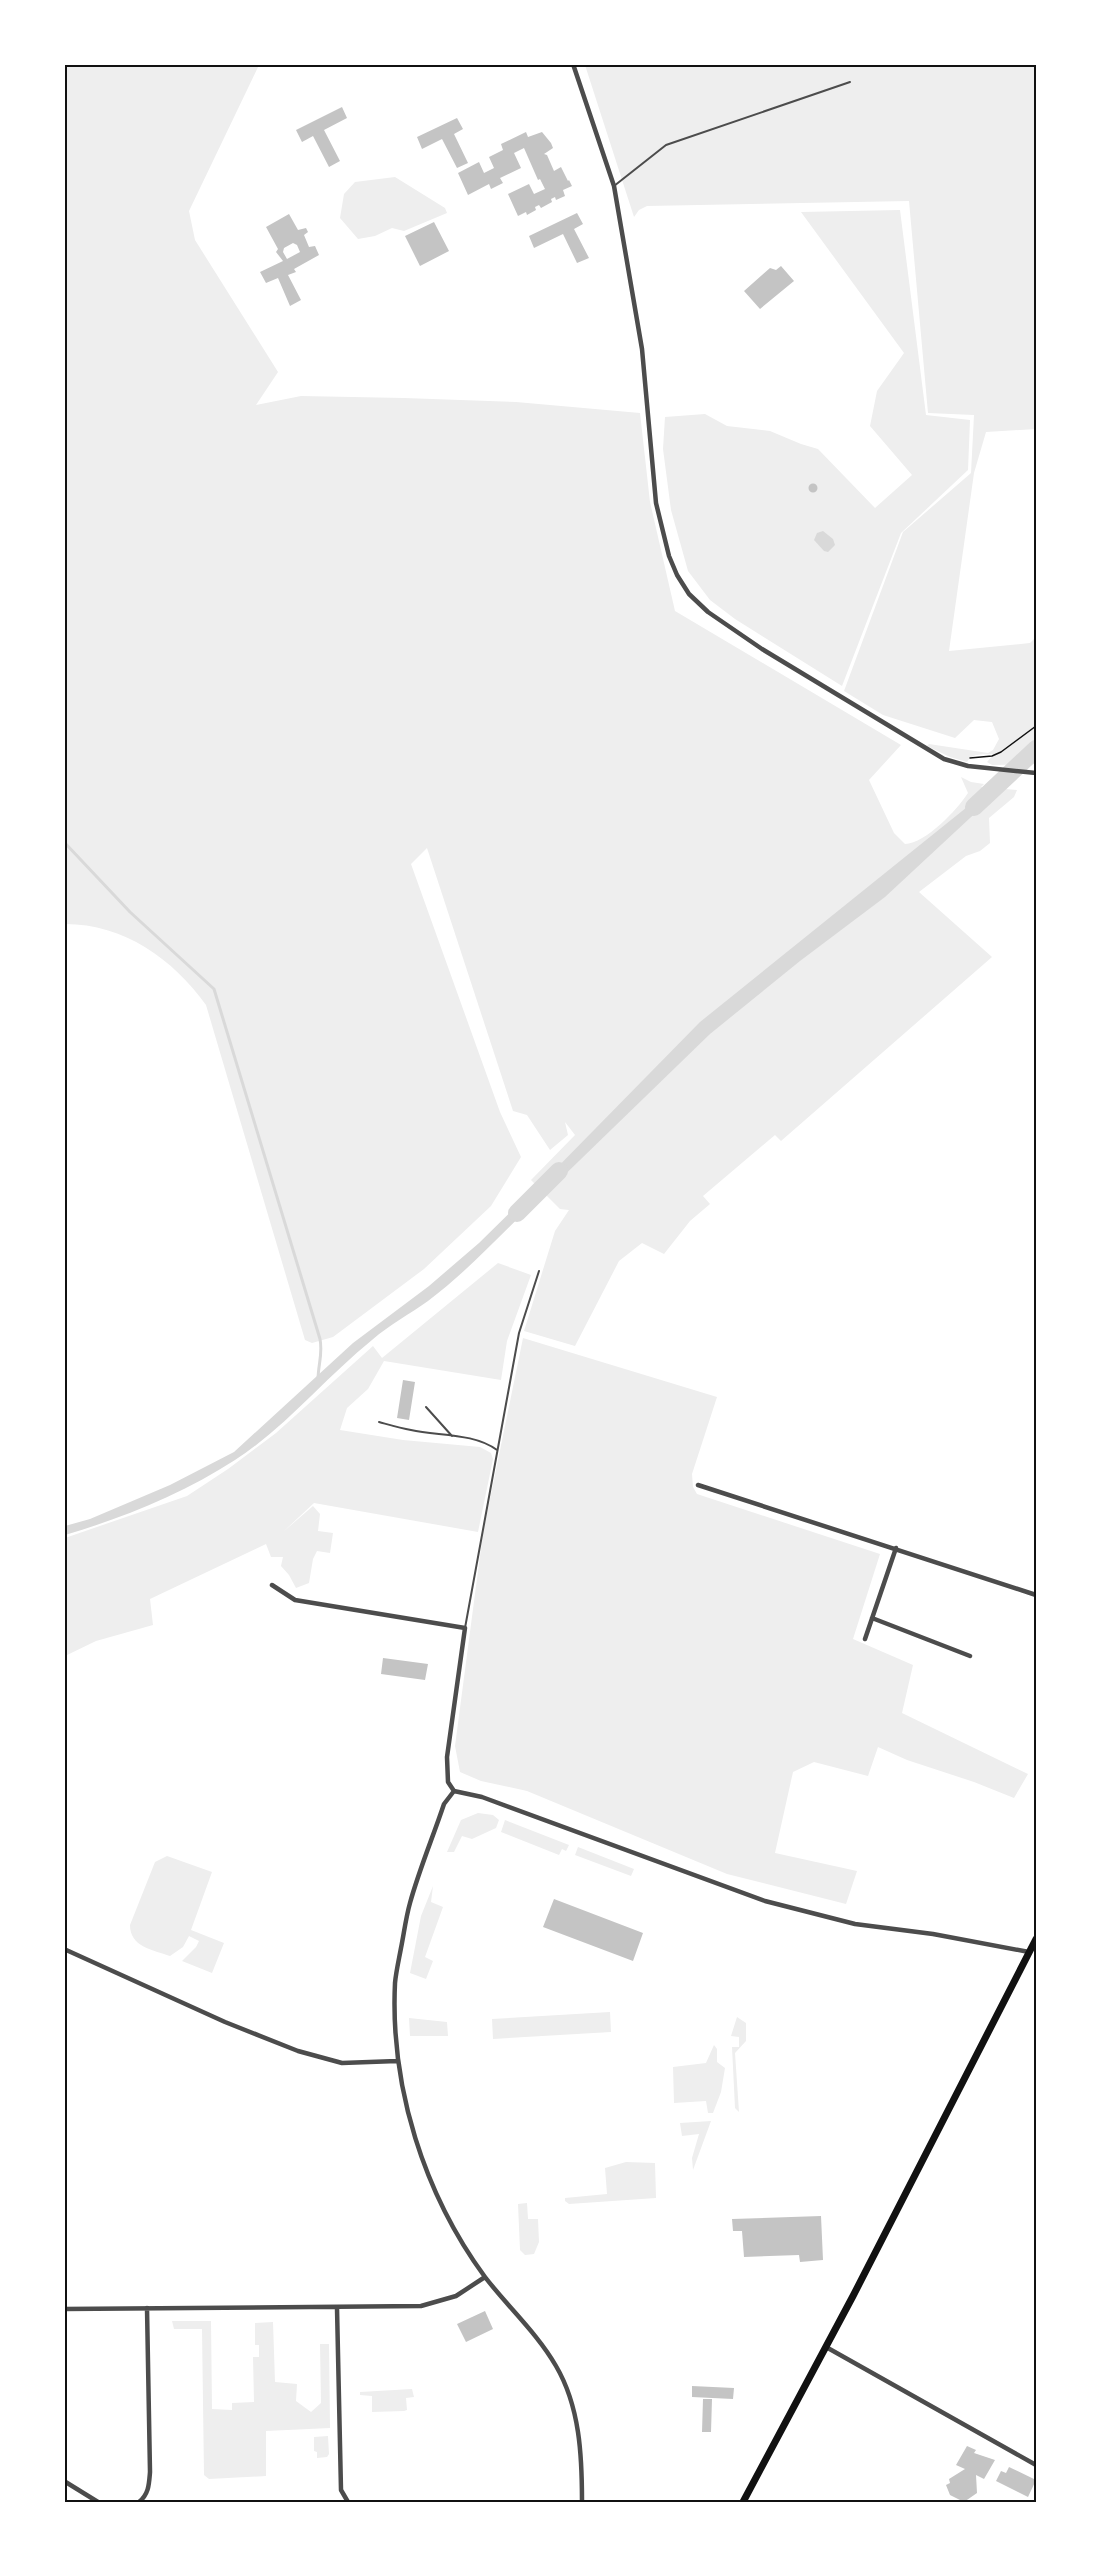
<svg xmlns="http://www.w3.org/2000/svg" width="1101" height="2567" font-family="'PT Sans',sans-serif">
	<rect width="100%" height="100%" fill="#fff"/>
	<path fill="#eee" d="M64,65H259L189,211L195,240L278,372L256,405L301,396L404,398L516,402L640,413L650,502L675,611L901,745L869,780L894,833L905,844C926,843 957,810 968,793L961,777L971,782L984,784L981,787L1017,790L1014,797L989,818L990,843L980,851L966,856L919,892L992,957L781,1141L775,1135L703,1196L710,1204L690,1221L664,1254L642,1243L619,1261L575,1346L524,1331L555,1231L569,1210L560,1209L531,1180L575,1135L565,1122L568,1135L550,1150L527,1115L513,1111L427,848L411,864L500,1112L521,1157L491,1206L424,1269L333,1337L312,1343L305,1340L206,1005C173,959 124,924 65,924Z
		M585,65H1036V429L986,432L974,473L949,651L1030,643L1036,637V764L992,765L987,762L994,754C984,755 973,752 967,762L950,757L927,746L929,744L988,753L993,750L999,739L992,722L974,720L955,738L883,715L844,691L903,532L971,473L974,415L928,413L909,201L647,206L639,210L634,217Z
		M395,177L445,208L447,213L404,231L392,228L375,236L358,239L340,218L344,194L355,182Z
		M900,210L926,415L970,420L968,470L901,533L842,686L735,619L710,600L688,571L671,510L663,449L665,417L705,414L727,426L770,431L801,444L818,449L875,508L912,475L870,426L877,391L904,353L801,212Z
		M498,1263L531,1275L507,1341L501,1380L384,1361L368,1389L347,1408L340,1430L403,1440L480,1447L491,1453L493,1459L478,1532L314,1503L283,1532L313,1506L320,1514L318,1531L333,1533L330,1553L317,1551L313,1559L309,1583L296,1588L289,1575L281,1566L283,1557H271L266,1544L150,1599L153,1625L96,1641L65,1656V1538L187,1496L228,1469L276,1433L373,1346L382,1358Z
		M523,1338L717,1397L692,1474L693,1487L697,1494L880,1554L853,1639L913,1665L902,1713L1028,1774L1014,1798L974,1782L907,1760L878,1747L868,1776L814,1762L793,1772L775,1853L857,1871L846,1904L727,1874L527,1791L481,1781L460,1772L455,1746L483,1533Z
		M478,1813L493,1815L499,1820L496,1828L472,1839L462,1836L454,1852H447L461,1820Z
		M505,1820L569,1845L566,1851L562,1849L559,1855L501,1832Z
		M578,1847L634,1869L631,1876L575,1855Z
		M167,1856L212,1872L191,1930L224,1943L212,1973L182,1961L196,1947L199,1941L189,1936L183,1947L170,1956C153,1950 130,1947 130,1925L155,1862Z
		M433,1886L431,1902L443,1907L425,1957L433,1961L426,1979L410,1973L421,1916Z
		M610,2012L611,2032L493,2039L492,2019Z
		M737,2017L746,2023V2041L735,2053L739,2112L735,2108L732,2047H739V2037L731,2036Z
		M409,2018L447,2022L448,2036H410Z
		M714,2045L717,2049V2062L725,2068L721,2092L713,2113H708L706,2101L674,2103L673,2067L706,2063Z
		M711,2121L693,2170L692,2158L699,2134L682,2136L680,2123Z
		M626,2162L655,2163L656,2198L569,2204L565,2201V2198L607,2194L605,2168Z
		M527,2203L528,2219H538L539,2242L534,2254L525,2255L520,2250L518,2204Z
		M172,2321H211L212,2409L232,2410V2403L254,2402L253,2357H259V2345H255V2323L273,2322L275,2382L297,2384L296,2401L311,2412L321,2403L320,2344H329L330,2428L266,2431V2476L209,2479L204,2475L202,2329H174Z
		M412,2389L414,2397L406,2398L407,2410L404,2411L372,2412V2396L360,2395V2392Z
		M328,2436L329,2454L327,2457L317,2458V2452L314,2451V2437Z"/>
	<path fill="#d9d9d9" d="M823,531L833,539L835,545L828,552L824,551L814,540L817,533Z
		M1036,738V755L1021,754Z
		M987,791L998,792L885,897L800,961L710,1034L547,1192L540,1185L700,1022Z
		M531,1192L538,1199C502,1233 468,1271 428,1301C410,1314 389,1325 372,1340C325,1378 286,1427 235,1460C184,1493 123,1518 65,1535V1526L90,1519L170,1485L234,1452L353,1343L429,1286L479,1243Z"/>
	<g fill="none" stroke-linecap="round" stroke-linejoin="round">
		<path stroke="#d9d9d9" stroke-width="3" d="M64,842L130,912L214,989L320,1339C323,1355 318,1364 318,1380"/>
		<path stroke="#d9d9d9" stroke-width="18" d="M974,807L1036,749
			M517,1213L559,1171"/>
	</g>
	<path fill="#c4c4c4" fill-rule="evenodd" d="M342,107L347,118L324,130L340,161L329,167L313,136L302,142L296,130Z
		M457,118L463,129L454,134L468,163L457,168L442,139L422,149L417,137Z
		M526,132L528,137L542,132L551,143L553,148L544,154L547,155L554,171L561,167L568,181L569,180L572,186L563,190L565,196L556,200L555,197L551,199L552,202L541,208L539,205L535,207L536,210L527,215L526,212L518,216L508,194L529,184L534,194L545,189L540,179L538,180L524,148L514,153L521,168L500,178L503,183L491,189L489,184L468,195L458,173L479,162L484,173L494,168L489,157L503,150L501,144Z
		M577,213L583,224L574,229L589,258L577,263L563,234L534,248L529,236Z
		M289,214L298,230L306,228L308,232L304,235L309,247L315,246L319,255L294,269L296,272L288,275L301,300L290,306L278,278L266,283L260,272L283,261L276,252L278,249L266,227ZM293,243L297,245L300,252L287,259L283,252L284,248Z
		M434,222L449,251L420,266L405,236Z
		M781,266L794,281L760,309L744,291L770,268L776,270Z
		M808.5 488a4.5 4.5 0 1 1 9 0a4.5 4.5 0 1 1-9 0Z
		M403,1380L415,1382L409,1420L397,1418Z
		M383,1658L428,1664L425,1680L381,1674Z
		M554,1899L643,1933L633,1961L543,1927Z
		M821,2216L823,2260L800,2262L799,2255L744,2257L742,2231H733L732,2219Z
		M485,2311L493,2329L466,2342L457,2324Z
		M692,2386L734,2388L733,2399L692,2397Z
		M703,2399H712L711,2432H702Z
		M967,2446L976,2450L974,2453L995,2460L984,2479L976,2475L977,2493L964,2502L950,2495L946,2485L950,2483L949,2479L965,2469L956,2465Z
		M1009,2467L1036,2480L1028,2497L996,2481L1001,2471L1006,2473Z"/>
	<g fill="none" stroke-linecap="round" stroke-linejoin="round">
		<path stroke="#111" stroke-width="1.5" d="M970,758L992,756L1001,752L1036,726"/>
		<path stroke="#4c4c4c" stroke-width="2" d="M614,186L666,145L850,82
			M426,1407L452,1436
			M379,1422C390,1425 400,1428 411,1430C439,1436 474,1433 497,1450
			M465,1628L519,1333L539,1271"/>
		<path stroke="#4c4c4c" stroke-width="4.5" d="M573,64L614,186L642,349L656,503L669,556L677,575L689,594L708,612L762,649L944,759L968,766L1036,773
			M698,1485L1036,1595
			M272,1585L295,1600L465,1628L447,1757L448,1782L454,1791
			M872,1618L970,1656
			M865,1639L896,1548
			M454,1791L444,1804C433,1837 419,1870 410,1903C406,1917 404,1933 401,1948C399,1959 396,1972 395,1983C390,2087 424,2194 485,2277C508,2307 537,2333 556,2366C580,2407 582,2456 582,2502
			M454,1791L482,1797L765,1901L855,1924L933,1934L1029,1952
			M64,1949L225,2022L298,2051L342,2063L397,2061
			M337,2308L341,2490L348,2502
			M64,2309L421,2306L456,2296L485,2277
			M826,2347L1036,2465
			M64,2481L98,2502
			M139,2502C149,2494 149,2484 150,2472L147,2308"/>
		<path stroke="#111" stroke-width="7" d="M743,2502L853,2296L1036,1939"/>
	</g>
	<rect width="1101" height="2567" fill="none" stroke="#ffffff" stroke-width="132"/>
	<rect x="66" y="66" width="969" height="2435" fill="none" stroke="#111" stroke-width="2"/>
</svg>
